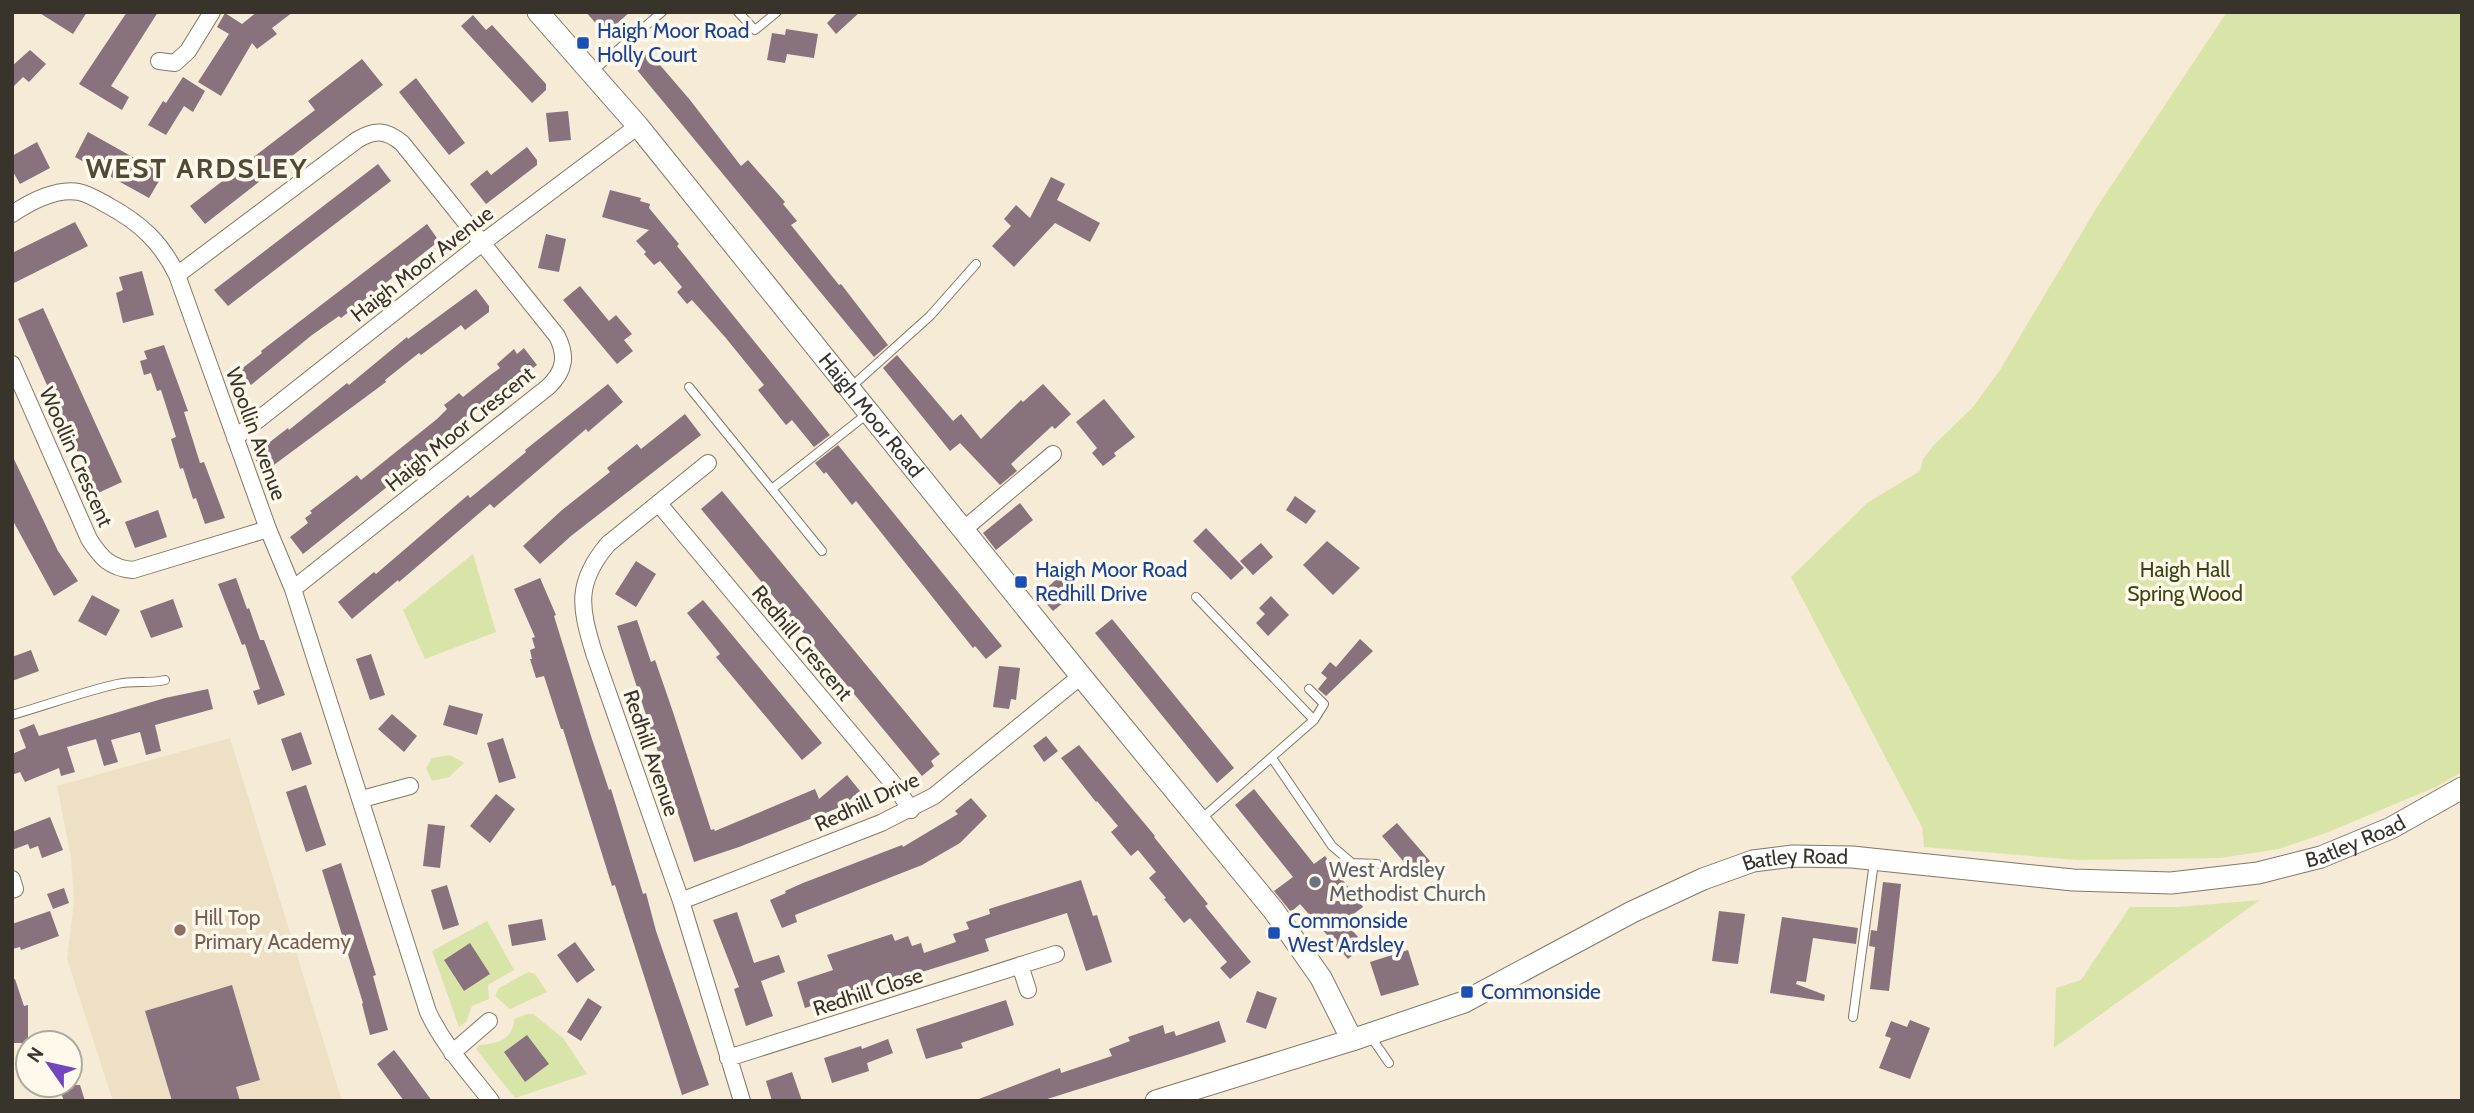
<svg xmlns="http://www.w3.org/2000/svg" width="2474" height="1113" font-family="Cabin,sans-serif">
	<rect width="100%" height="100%" fill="#f5ebd6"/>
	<path fill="#eee0c4" d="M230,738L342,1101H113L67,959L74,901L71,857L57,786Z"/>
	<path fill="#d9e5a8" d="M2227,12H2462V772L2438,786L2326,833L2279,849L2220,858L2077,860L1924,847L1922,827L1791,577L1867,503L1920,471L1923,459L1934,445L1973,407L2000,370L2097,207Z
		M473,554L496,632L425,659L403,610Z
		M450,755L464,763L449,777L432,781L426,768L432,758Z
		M2260,900L2054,1048L2056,988L2081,980L2130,907H2178Z
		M487,921L514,970L488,985L489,999L472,1006L466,1022L459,1027L432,951Z
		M528,972L535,974L547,992L510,1009L495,996L499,988Z
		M527,1014H533L563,1038L587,1074L515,1098L476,1049L479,1045C497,1044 513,1040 514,1019Z"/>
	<path fill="#87727e" d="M38,12H87L73,34Z
		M127,12H158L111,86L129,97L122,110L79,84Z
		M257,12H293L272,28L277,34L257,49L252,43L221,96L198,82L229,34L217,27L225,13L242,24Z
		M586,12H630L605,34Z
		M838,12H860L836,34L827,23Z
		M473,15L486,30L492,25L546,84V90L532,103L461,26Z
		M786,29L818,34L814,58L787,54L785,63L767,60L772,33L785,35Z
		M30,50L46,64L29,82L23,77L12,88V66Z
		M648,51L690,100L741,166L748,160L785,202L783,204L797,221L791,225L839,285L841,284L888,345L874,357L632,64Z
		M362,59L383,85L205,224L190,206L315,110L308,101Z
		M183,77L205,91L193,112L184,106L166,135L148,125L163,101L166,103Z
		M416,78L465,143L449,155L399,92Z
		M568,111L571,140L549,142L546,113Z
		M88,132L163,174L149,198L75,157Z
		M37,142L50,168L20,184L12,170V156Z
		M527,147L537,160V165L486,204L470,184L487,170L491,175Z
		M378,164L391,181L228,306L214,290Z
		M1051,177L1065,184L1057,200L1100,223L1090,242L1055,223L1014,267L992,246L1011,226L1004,219L1016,205L1030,218Z
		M610,190L641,198L640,201L650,204L649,208L679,244L677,246L830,435L814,447L792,420L786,425L758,390L764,385L725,337L692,300L687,304L677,292L682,287L660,261L654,265L644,254L646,252L636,241L649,230L602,217Z
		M75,222L88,246L12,284V253Z
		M427,224L439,241L341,318L339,316L312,335L251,385L240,370L262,353L261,351Z
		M546,234L566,239L559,272L538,268Z
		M142,271L154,315L123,323L116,293L123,290L119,277Z
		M580,286L609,321L616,315L632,334L624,340L633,351L617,364L563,300Z
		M476,289L489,306V312L465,330L461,325L421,355L419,353L385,380L386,382L263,473L253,455L288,428L289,430L347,383L349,385L361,375L407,337L408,339Z
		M43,308L122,482L98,493L67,431L18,319Z
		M164,345L188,411L184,412L200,463L204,462L225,518L205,524L196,498L193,499L183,468L180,469L171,439L176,437L161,390L157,391L151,373L144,375L140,361L147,359L144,351Z
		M524,348L537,365L438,442L391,481L392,483L303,554L290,537L308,523L305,518L312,513L310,511L357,475L361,480L437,419L447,409L444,405L452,399L459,393L463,397L489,376L500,368L497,364L514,349L517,354Z
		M897,355L953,421L961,414L981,439L1021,400L1023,402L1043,384L1071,414L1055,429L1052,426L1011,464L1017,471L1000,485L960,443L950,451L883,368Z
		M608,384L623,402L588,432L586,429L494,508L490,504L399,582L398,580L352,619L338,602L374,572L376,574L468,495L470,498L526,452L525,450Z
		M1104,399L1135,437L1114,453L1116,456L1103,466L1092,453L1097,448L1076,422Z
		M685,414L701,435L571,536L540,564L523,546L562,510L610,472L607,468L637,444L641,449Z
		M838,445L1002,646L986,659L975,646L973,648L856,501L852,505L826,472L824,474L815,463Z
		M12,455L58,551L78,581L54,596L12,519Z
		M722,491L940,754L931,761L934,766L922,776L701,509Z
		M1295,496L1316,511L1306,524L1286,510Z
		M1020,503L1033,520L996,550L983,533Z
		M158,510L167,537L135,548L125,522Z
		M1206,528L1244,568L1231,580L1193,541Z
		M1327,541L1360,568L1333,595L1303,565Z
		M1261,543L1273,557L1253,575L1240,561Z
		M636,561L656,574L636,607L615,594Z
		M1059,577L1074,594L1053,611L1039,595Z
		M236,578L247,609L249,608L260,640H264L285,695L258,705L253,691L260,689L245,644L242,645L218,584Z
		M540,578L556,615L554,616L591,736L609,790L611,789L643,894L646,893L656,931L709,1085L682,1095L615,885L612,886L563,729H561L544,676L536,678L530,659H532L530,650L535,648L532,638L535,637L514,589Z
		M92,595L120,610L106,636L78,621Z
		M1271,596L1289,615L1268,636L1256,623L1265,614L1259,608Z
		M173,599L183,627L151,638L140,611Z
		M703,600L822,743L802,760L716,657L720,654L687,613Z
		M1112,619L1234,768L1217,783L1095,633Z
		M637,620L651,662L655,660L673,712L711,830L714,829L715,831L815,789L819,799L847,775L860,791L843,806L739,847L694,862L617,626Z
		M1360,639L1373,651L1326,696L1318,689L1327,678L1321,673L1330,662L1336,667Z
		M31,650L39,671L12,681V657Z
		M371,654L385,695L370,700L356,659Z
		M999,666L1020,668L1016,700L1011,699L1009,709L993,707Z
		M208,689L213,709L155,725L161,751L146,755L140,732L111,740L118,762L104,766L96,739L67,747L75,772L61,776L59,768L25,782L20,772L12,775V754L26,748L19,730L34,724L39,736L165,698Z
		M449,705L483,714L477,735L443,725Z
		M392,714L417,736L404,752L378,729Z
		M301,732L312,764L292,771L281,739Z
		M1046,736L1058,751L1044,762L1033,746Z
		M503,738L516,778L499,783L487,743Z
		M1079,745L1155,836L1154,837L1208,904L1205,906L1251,962L1230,979L1220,968L1227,962L1190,918L1184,923L1164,899L1166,898L1149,878L1156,872L1138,850L1131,856L1111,832L1118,826L1097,801L1096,802L1061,758Z
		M306,785L326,845L306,852L286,792Z
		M1254,789L1314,864L1325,856L1363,907L1344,921L1365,945L1348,959L1300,904L1291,912L1274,891L1293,877L1235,805Z
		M496,794L515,809L490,843L470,826Z
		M971,798L987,816L960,843L922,865L795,915L797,922L782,928L770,900L786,893L785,891L803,883L902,845L903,847L958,814L955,811Z
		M50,817L63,850L42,858L38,846L30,849L28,844L12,850V832Z
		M1397,823L1430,861L1414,874L1382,836Z
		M428,824L445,826L440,868L423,866Z
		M341,863L376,975L373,976L388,1030L370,1035L362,1004L363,1003L322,870Z
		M1081,880L1093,916L1097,915L1112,962L1086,971L1067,913L985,939L989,951L909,976L908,974L805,1008L797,982L833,970L827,955L892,934L895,941L908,936L912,946L921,943L924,953L956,942L953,934L969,929L966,922L990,914L989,909Z
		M1883,882L1901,884L1889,991L1870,989L1875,947L1869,946L1871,930L1877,931Z
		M447,885L459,925L443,930L431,890Z
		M64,888L69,903L53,909L47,894Z
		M50,911L59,936L21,950L20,947L12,949V924Z
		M1719,911L1745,914L1738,964L1712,961Z
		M737,912L754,963L779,955L785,972L761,981L773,1016L746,1026L734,989L739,987L713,920Z
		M1782,917L1858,928L1856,944L1813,938L1806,982L1797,981L1796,984L1825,995L1824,1001L1770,993Z
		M542,919L546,940L512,946L508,925Z
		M575,942L595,970L577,983L557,955Z
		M470,943L490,974L464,991L444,960Z
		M1408,950L1419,985L1381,996L1370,962Z
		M15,979L24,1006L28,1005V1043H12V980Z
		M232,985L260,1080L236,1087L240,1101H172L145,1011Z
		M1257,991L1277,998L1266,1029L1246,1022Z
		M588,998L602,1007L581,1041L567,1032Z
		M1006,1000L1014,1025L961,1043L963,1048L926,1059L916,1029Z
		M1910,1020L1930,1028L1910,1079L1879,1068L1891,1038L1885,1036L1891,1021L1907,1027Z
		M1219,1021L1226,1042L1190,1054L1041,1101H979V1099L1060,1068L1061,1073L1112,1056L1109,1049L1130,1041L1128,1037L1163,1025L1165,1034L1174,1031L1176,1036Z
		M527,1035L549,1064L525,1082L504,1052Z
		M888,1039L893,1053L867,1063L869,1071L832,1083L824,1058L861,1046L862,1049Z
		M394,1050L404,1063L432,1101H404L377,1064Z
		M792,1072L802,1101H772L766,1081Z
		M58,1085H80L85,1101H64Z"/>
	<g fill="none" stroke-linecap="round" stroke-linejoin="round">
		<defs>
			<path id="lane" d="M738,12L755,30L777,12
				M593,71L662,12
				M689,387L822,551
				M851,387L930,316L976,264
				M772,489L867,414
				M1196,597L1314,720
				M12,715C47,705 82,692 117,684C134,680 149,684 165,680
				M1272,758L1332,846L1352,863L1377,864
				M1200,820L1314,720L1324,704L1309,689
				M1853,1017L1874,862
				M1371,1037L1389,1063"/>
			<path id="street" d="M159,61L175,63L188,51L212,12
				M12,214C30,202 57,188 79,192C89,194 100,201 109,206C140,223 161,242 177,275L268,529L293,589L428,1012C444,1046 468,1071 491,1101
				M177,275L357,140C375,129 386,130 402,143L557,336C567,356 565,371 548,387L293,589
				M12,364L89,539C101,558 110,568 133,570L268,529
				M235,438L482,243L638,126
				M708,463L608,544C575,583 580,607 594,653L681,901L742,1101
				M659,504L895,786L911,810
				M963,530L1053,454
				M362,799L410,786
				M12,879L15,889L12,890
				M681,901L881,823L934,796L1081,676
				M1020,965L1028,990
				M452,1053L489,1021
				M728,1058L1056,954"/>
			<g id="secondary">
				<path id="s1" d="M538,12L638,126L1081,676L1274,911L1321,978L1352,1040"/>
				<path id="s2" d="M1156,1101L1352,1040L1464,1002L1632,912L1703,879L1753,861L1793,856L1852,857L2073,880L2171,883L2258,873L2321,857L2391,828L2462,788"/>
			</g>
		</defs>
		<use href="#lane" stroke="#827865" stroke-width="10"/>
		<use href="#street" stroke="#827865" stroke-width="18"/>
		<use href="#secondary" stroke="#827865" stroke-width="23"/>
		<use href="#lane" stroke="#fff" stroke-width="8"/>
		<use href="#street" stroke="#fff" stroke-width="16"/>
		<use href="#secondary" stroke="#fff" stroke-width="21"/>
	</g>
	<g fill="#1a4fb4" stroke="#fff9ec" stroke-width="2.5">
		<rect x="576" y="36" width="14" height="14" rx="3.5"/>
		<rect x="1014" y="575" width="14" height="14" rx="3.5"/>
		<rect x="1267" y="926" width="14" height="14" rx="3.5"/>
		<rect x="1460" y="985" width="14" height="14" rx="3.5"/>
	</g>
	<circle fill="#6b7280" stroke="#fff9ec" stroke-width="2.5" cx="1315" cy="882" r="7"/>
	<circle fill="#8d6e63" stroke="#fff9ec" stroke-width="2.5" cx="180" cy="930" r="7"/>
	<g text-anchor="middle" stroke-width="7" stroke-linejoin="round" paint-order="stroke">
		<g font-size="21" fill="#164399" stroke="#fff9ec" text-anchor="start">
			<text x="597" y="38">Haigh Moor Road<tspan x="597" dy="24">Holly Court</tspan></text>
			<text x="1035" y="577">Haigh Moor Road<tspan x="1035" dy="24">Redhill Drive</tspan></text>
			<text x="1288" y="928">Commonside<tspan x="1288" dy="24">West Ardsley</tspan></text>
			<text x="1481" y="999">Commonside</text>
		</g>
		<g font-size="21" fill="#38342c" stroke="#fff9ec">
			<text transform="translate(422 264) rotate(-38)" y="7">Haigh Moor Avenue</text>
			<text dy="7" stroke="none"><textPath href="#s1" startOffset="523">Haigh Moor Road</textPath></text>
			<text transform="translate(460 429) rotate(-39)" y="7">Haigh Moor Crescent</text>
			<text transform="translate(256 434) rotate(70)" y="7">Woollin Avenue</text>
			<text transform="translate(76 457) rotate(66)" y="7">Woollin Crescent</text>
			<text transform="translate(802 643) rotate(50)" y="7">Redhill Crescent</text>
			<text transform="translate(651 753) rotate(71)" y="7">Redhill Avenue</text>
			<text transform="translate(867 802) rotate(-25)" y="7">Redhill Drive</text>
			<text dy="7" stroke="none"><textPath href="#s2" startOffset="1255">Batley Road</textPath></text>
			<text dy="7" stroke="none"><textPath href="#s2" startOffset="688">Batley Road</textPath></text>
			<text transform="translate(868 992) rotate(-18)" y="7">Redhill Close</text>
		</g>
		<g font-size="21" fill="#3d4415" stroke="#fff9ec">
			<text x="2185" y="577">Haigh Hall<tspan x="2185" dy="24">Spring Wood</tspan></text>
		</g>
		<g font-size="21" fill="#5b616d" stroke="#fff9ec" text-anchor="start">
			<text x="1329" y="877">West Ardsley<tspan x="1329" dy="24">Methodist Church</tspan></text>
		</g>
		<g font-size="21" fill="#785e54" stroke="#fff9ec" text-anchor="start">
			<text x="194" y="925">Hill Top<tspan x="194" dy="24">Primary Academy</tspan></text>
		</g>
		<g font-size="28" font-weight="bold" letter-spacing="2" fill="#524937" stroke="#fff9ec">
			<text x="197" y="178">WEST ARDSLEY</text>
		</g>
	</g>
	<rect width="2474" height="1113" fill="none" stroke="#38342c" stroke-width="28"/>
	<g transform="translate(49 1064) rotate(304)"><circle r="33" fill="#fff9ec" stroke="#afaa9f" stroke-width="2"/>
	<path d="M0-5L12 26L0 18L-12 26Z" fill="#7146be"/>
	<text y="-10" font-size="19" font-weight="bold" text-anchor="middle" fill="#38342c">N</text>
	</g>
</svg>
